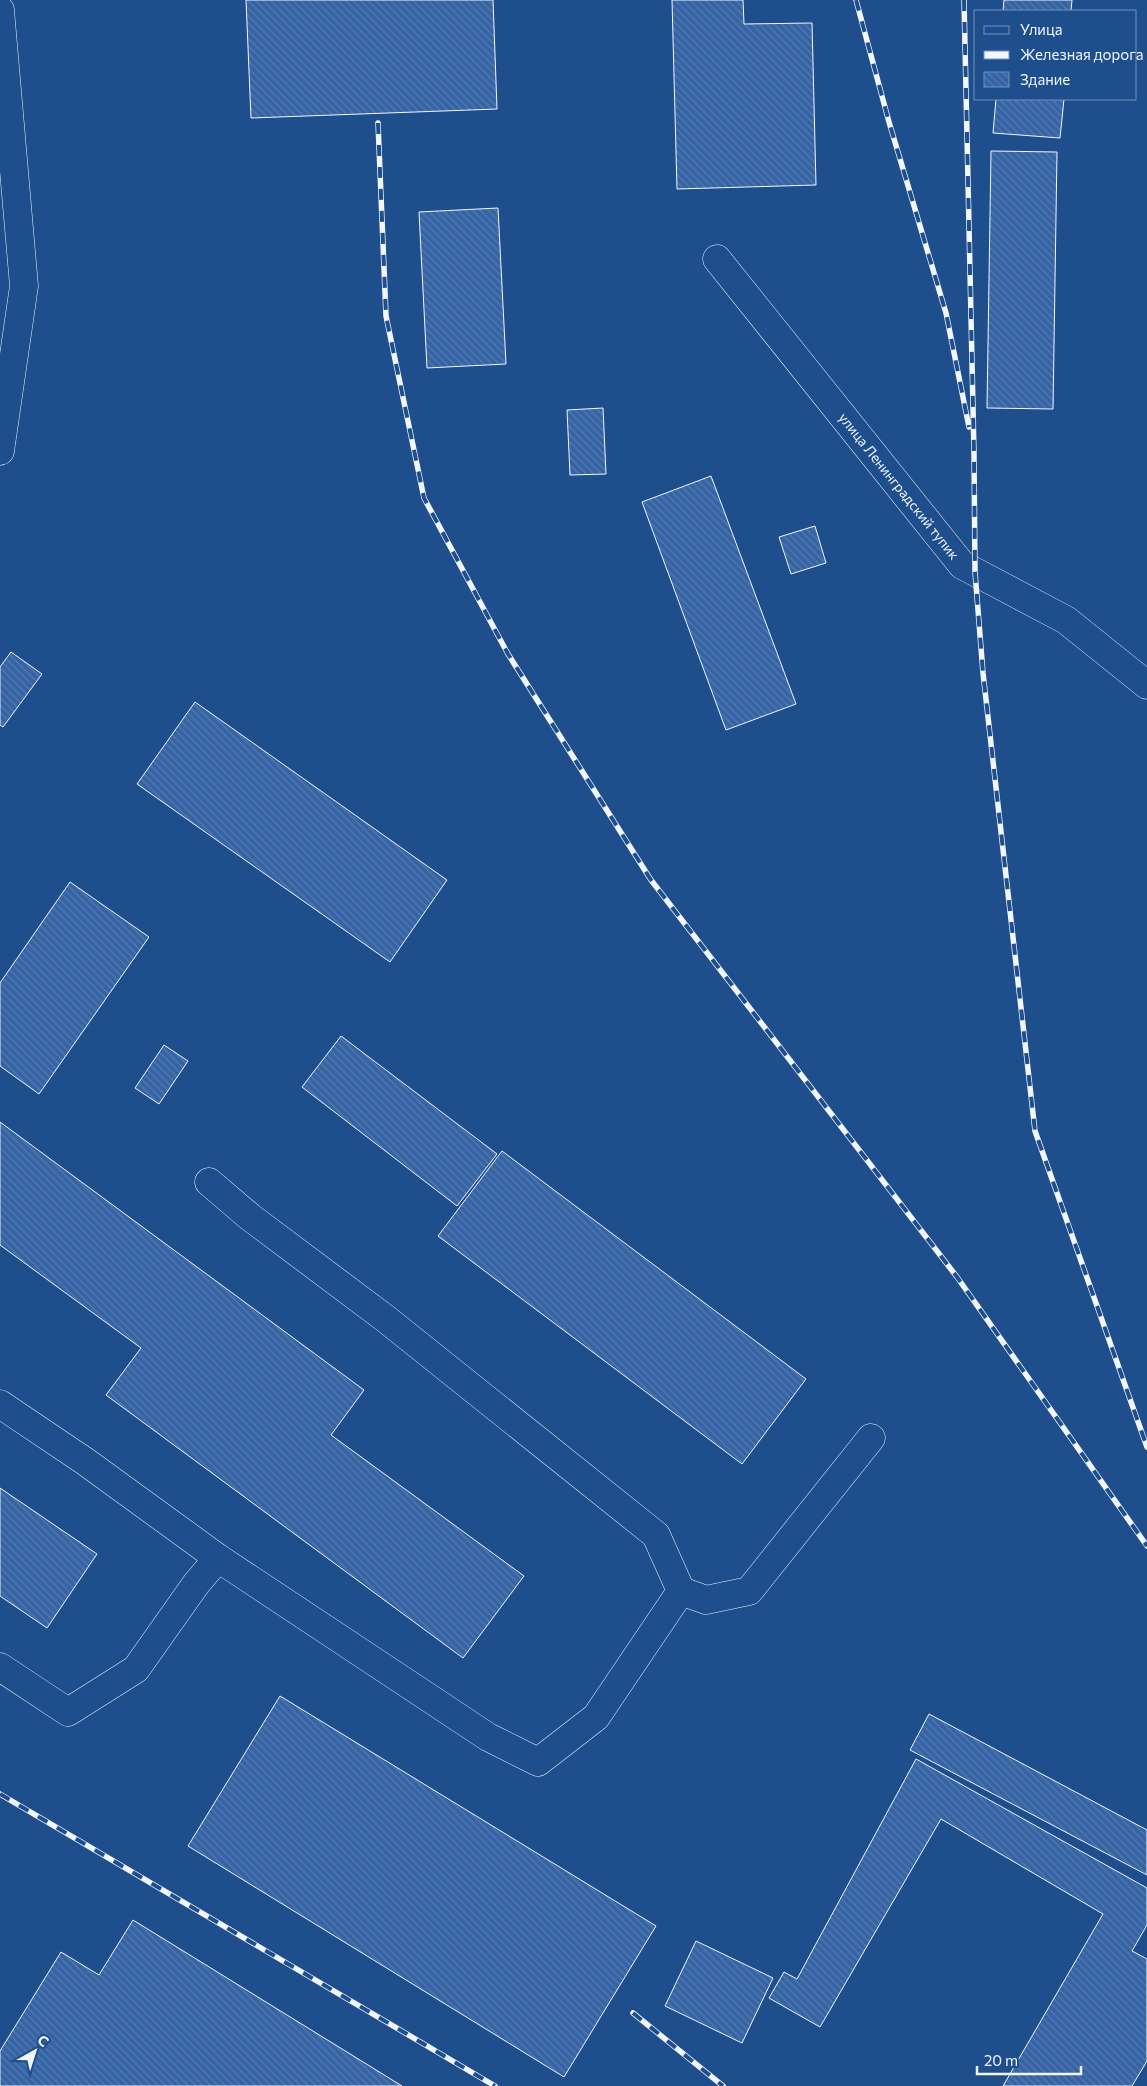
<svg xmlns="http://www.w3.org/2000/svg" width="1147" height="2086" font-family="Commissioner,sans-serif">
	<defs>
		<pattern id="building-back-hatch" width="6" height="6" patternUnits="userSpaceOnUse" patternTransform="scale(1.25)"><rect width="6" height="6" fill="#3563a3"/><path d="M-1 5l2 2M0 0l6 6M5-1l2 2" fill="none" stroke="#537ab1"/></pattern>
	</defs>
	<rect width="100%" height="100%" fill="#1f4e8c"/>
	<path fill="url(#building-back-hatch)" stroke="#f2f6ff" d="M246,0H493L497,109L251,118Z
		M672,0H743L744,24L812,23L816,185L677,189Z
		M1004,0H1072L1071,11H1003Z
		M996,99H1064L1060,138L993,133Z
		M991,151L1057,152L1053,409L987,408Z
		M498,208L506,364L427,368L419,212Z
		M603,408L606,474L570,475L567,410Z
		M711,476L796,704L726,730L642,502Z
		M815,526L826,563L791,574L779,537Z
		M11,652L42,674L3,727L0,725V667Z
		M195,702L447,880L390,962L137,784Z
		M70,882L149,937L39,1094L0,1066V983Z
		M341,1036L497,1154L457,1206L302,1087Z
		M164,1045L188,1061L159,1104L135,1088Z
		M0,1122L364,1390L331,1435L524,1576L463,1658L106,1395L141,1348L0,1245Z
		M502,1151L806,1379L742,1464L438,1236Z
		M0,1488L97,1554L47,1628L0,1596Z
		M280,1696L656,1926L564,2077L188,1846Z
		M929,1714L1147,1830V1875L910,1750Z
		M916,1759L1147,1888V1925L1132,1951L1147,1959V2061L1132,2086H1003L1103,1914L941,1819L820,2027L769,1998L784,1972L797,1979Z
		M133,1920L402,2086H0V2051L61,1952L99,1975Z
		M696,1941L773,1978L742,2043L665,2006Z"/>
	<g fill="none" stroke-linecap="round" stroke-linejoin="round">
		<defs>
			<g id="minor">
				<path d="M0,10L24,286L0,451"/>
				<path id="s1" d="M717,259L962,565L1066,620L1147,685"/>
				<path d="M0,1404L86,1462L218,1558"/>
				<path d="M681,1591L706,1600L749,1591L871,1438"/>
				<path d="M0,1667L68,1712L136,1669L196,1584L218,1558L488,1737L538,1762L596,1717L681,1591L656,1535L386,1319L250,1217L209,1182"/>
			</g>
		</defs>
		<use href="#minor" stroke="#f2f6ff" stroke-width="29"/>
		<use href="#minor" stroke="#1f4e8c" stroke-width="28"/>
		<defs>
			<path id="rail" d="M856,0L889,122L946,313L969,427
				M964,0L974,453L975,572L983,673L1035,1131L1147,1447
				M378,123L386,316L424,498L508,654L651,880L957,1277L1147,1546
				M0,1794L495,2086
				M633,2013L723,2086"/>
		</defs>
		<use href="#rail" stroke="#f2f6ff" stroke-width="5.5"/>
		<use href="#rail" stroke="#1f4e8c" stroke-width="4" stroke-dasharray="11" stroke-linecap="butt"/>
	</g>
	<g text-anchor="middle" stroke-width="4" stroke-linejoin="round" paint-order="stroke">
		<g font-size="14" fill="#f2f6ff" stroke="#1f4e8c">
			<text dy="5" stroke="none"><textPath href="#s1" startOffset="291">улица Ленинградский тупик</textPath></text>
		</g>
	</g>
	<rect x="974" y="10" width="162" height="90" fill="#1f4e8c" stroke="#7391ba"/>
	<rect x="984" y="26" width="25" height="8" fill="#1f4e8c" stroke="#7391ba"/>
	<text x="1020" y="35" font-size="15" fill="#f2f6ff">Улица</text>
	<rect x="984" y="51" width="25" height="8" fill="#f2f6ff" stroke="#7391ba"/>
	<text x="1020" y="60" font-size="15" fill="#f2f6ff">Железная дорога</text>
	<rect x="984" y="72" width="25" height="15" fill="url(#building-back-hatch)" stroke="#7391ba"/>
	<text x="1020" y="85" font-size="15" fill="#f2f6ff">Здание</text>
	<g transform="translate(35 2051) rotate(39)" stroke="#1f4e8c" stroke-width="4" paint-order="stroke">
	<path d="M0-4L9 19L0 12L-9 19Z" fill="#f2f6ff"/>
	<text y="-8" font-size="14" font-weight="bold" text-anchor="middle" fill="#f2f6ff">С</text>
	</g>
	<path d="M977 2066v8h104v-8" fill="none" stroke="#f2f6ff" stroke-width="2.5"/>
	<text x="984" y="2066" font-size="15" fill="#f2f6ff" stroke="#1f4e8c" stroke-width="4" paint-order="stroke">20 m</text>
</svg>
